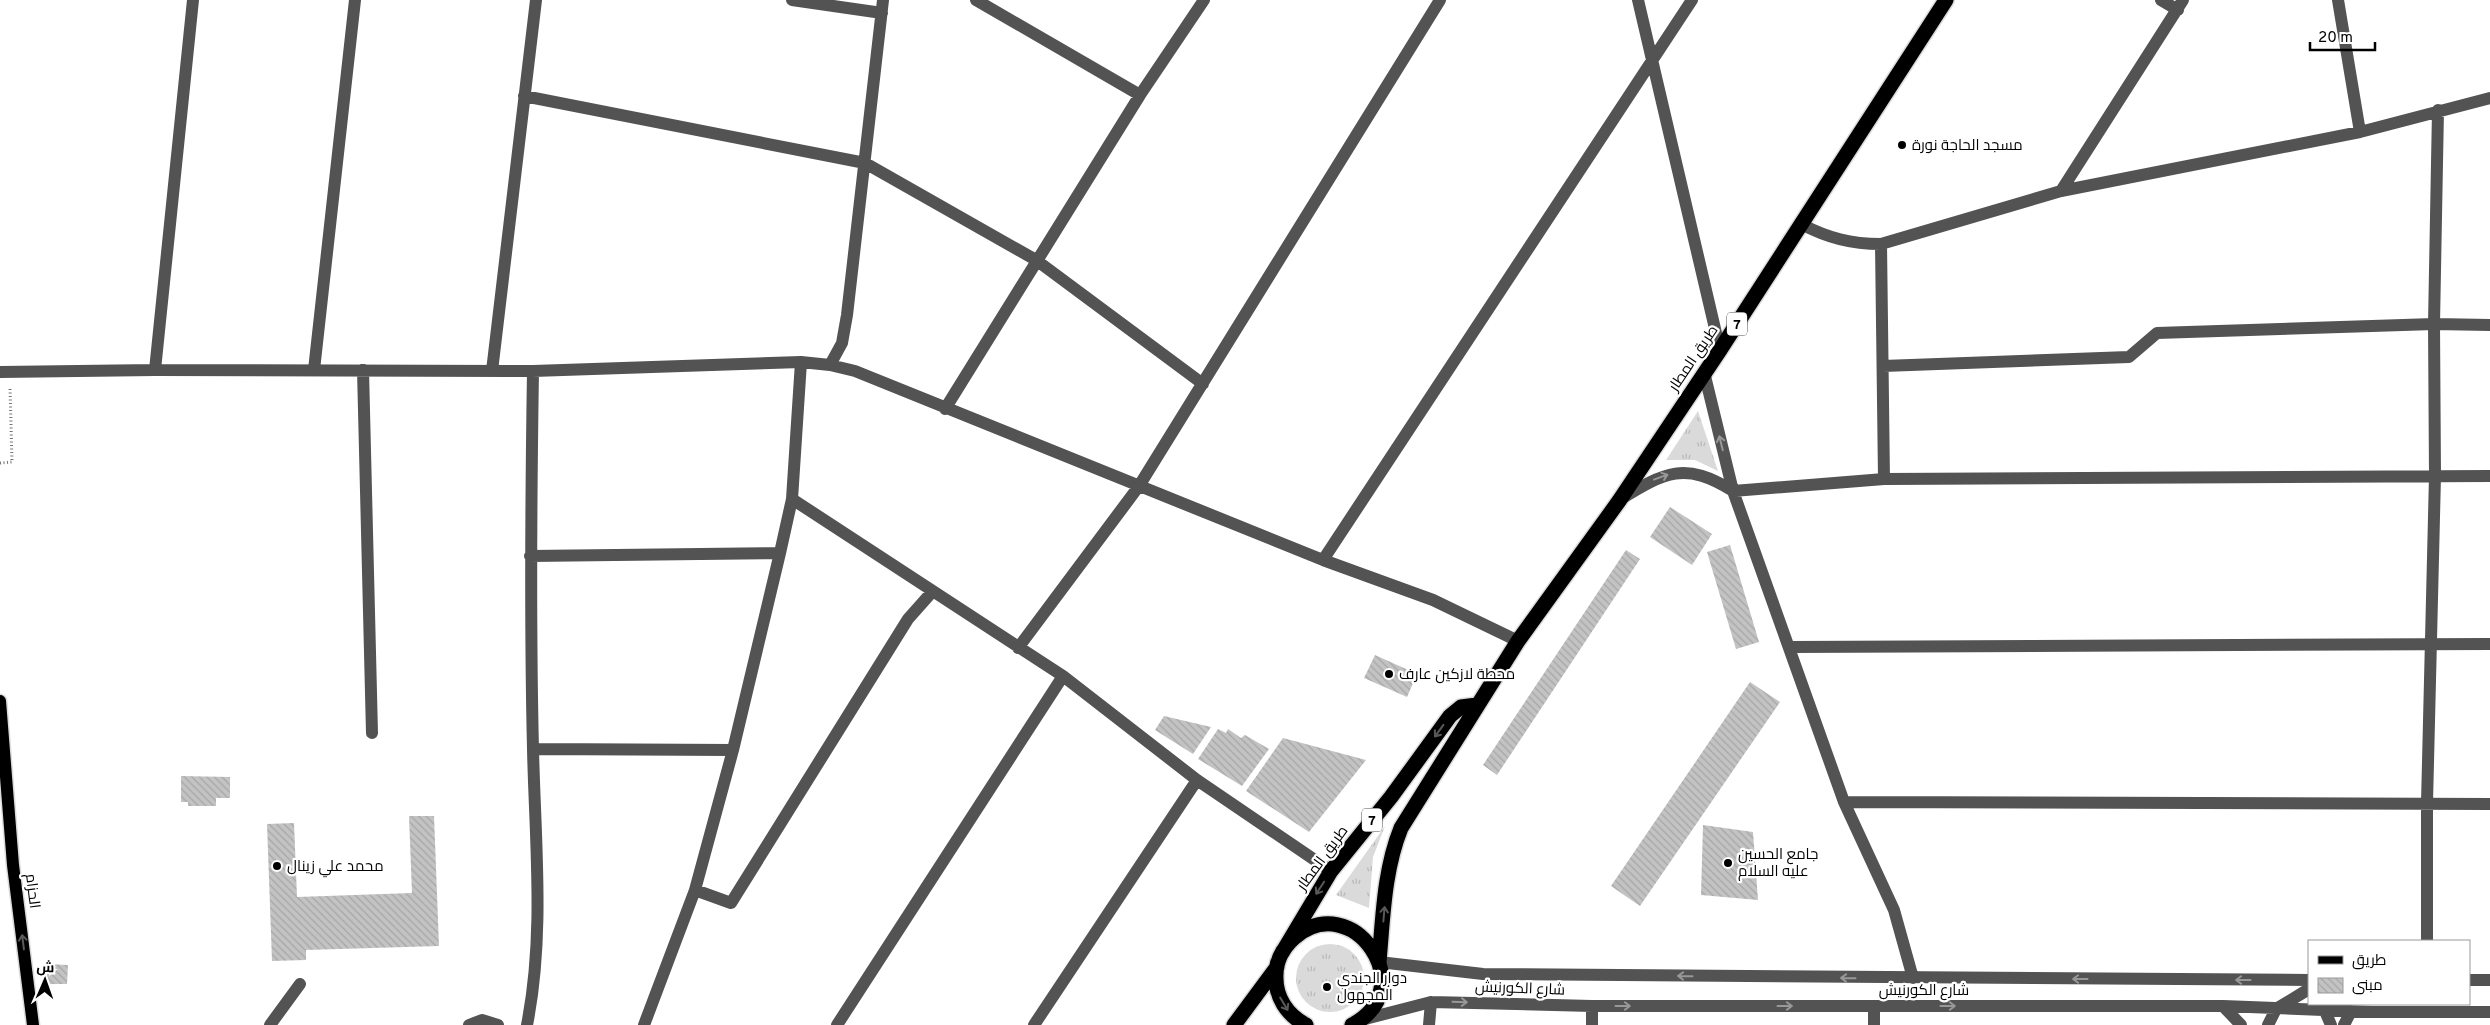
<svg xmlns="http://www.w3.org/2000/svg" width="2490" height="1025" font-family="Overpass,Cairo,sans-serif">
	<defs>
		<pattern id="grass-tufts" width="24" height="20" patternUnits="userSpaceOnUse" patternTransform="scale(1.25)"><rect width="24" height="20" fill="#dadada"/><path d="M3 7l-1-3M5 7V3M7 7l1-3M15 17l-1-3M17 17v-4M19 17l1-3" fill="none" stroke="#b9b9b9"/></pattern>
		<pattern id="building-back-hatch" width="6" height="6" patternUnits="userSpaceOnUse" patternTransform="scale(1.25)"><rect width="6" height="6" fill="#c3c3c3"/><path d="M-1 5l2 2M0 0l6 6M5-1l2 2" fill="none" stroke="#a6a6a6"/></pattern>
	</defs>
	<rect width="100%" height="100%" fill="#fff"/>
	<path fill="url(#grass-tufts)" d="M1698,411L1718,471L1695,460H1666Z
		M1385,826L1373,857L1369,908L1336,895Z
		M1296 978a34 34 0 1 1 68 0a34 34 0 1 1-68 0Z"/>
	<path fill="url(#building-back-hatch)" d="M1670,507L1712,534L1692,565L1650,537Z
		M1730,545L1759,642L1736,649L1707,552Z
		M1626,550L1640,559L1497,775L1483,765Z
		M1375,655L1417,674L1407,697L1364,678Z
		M1750,682L1780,702L1640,906L1611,886Z
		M1164,716L1211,727L1193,754L1155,730Z
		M1218,729L1226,733L1228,729L1241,738L1245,735L1269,749L1242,786L1198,759Z
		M1283,738L1366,760L1309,832L1246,791Z
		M181,776L230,777V798H216V806H188V802H181Z
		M409,816H434L439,946L306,950V960L272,961L267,824L294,823L297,897L412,893Z
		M1703,825L1753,832L1758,900L1701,895Z
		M45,964L68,965L67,984H43Z"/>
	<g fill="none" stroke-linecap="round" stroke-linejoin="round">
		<defs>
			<path id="major" d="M0,701L13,865L33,1025"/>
			<path id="highway" d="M1282,953L1331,871L1391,797L1450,716L1461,707L1477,705
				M1379,962C1383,917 1384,870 1401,828L1518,641L1619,501L1720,350L1946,0
				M1234,1025L1277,967
				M1306,1025C1287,1015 1275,997 1276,975C1276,961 1283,948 1294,938C1352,887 1423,988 1352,1025"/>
		</defs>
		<use href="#major" stroke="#dbdbdb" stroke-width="15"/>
		<use href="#highway" stroke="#dbdbdb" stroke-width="18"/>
		<path stroke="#757575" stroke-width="3" stroke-dasharray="1 2.5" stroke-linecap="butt" d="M0,463L12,462L10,387"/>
		<path stroke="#535353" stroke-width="12" d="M792,0L882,13
			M976,0L1140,95
			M1638,0L1720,350
			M2161,0L2178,10
			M2338,0L2360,132
			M524,96L865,163L1036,260L1203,384
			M2061,191L2183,0
			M1801,224C1828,238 1851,244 1881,244L2061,191L2360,132L2490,98
			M1881,244L1884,479
			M830,365L842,343L847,315L883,0
			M1883,366L2129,357L2157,333L2434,324L2490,325
			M155,370L193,0
			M314,370L355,0
			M363,370L372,733
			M492,371L536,0
			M0,372L155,370L533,371L801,362L830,365L855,371L1323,560L1433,600L1518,641
			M1704,372L1733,491L1844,802L1894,910L1913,978
			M945,409L1140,95L1204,0
			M792,499L1063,676L1197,780L1331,871
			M1621,499C1665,472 1685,461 1733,491L1884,479L2490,476
			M530,556L780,553
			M1323,560L1692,0
			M1790,647L2490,644
			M1018,648L1139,486L1440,0
			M533,749L733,750
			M1844,802L2490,804
			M695,890L731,903L908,619L932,592
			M2427,941V803L2435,476L2434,324L2438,110
			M1379,962L1483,974L2309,980
			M2469,980H2490
			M2322,1004L2331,1025
			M1874,1006V1025
			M2223,1006L2241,1025
			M1361,1020L1431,1002L1592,1006H2223L2372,1012H2490
			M270,1025L300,984
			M469,1025L482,1020L498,1025
			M527,1025C545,934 535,841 533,749C530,623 531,497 533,371
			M644,1025L695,890L733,750L780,553L792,499L801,362
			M837,1025L1063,676
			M1034,1025L1197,780
			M1429,1025L1431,1002
			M1592,1025V1006
			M2268,1025L2276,1009L2309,989
			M2344,1025L2351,1011"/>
		<use href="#major" stroke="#000" stroke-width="12"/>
		<use href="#highway" stroke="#000" stroke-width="15"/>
	</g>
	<defs><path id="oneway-shaft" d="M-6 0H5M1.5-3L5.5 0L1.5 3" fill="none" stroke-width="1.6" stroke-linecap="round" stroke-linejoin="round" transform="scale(1.25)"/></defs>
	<g stroke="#989898">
		<use href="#oneway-shaft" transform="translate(1721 443) rotate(-104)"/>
		<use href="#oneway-shaft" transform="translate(1661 477) rotate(-20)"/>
		<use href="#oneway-shaft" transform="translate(1685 976) rotate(-179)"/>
		<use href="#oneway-shaft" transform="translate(1848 978) rotate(-179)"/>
		<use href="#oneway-shaft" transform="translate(2080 979) rotate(-180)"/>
		<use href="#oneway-shaft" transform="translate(2243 980) rotate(-180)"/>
		<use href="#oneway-shaft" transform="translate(1460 1002) rotate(2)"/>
		<use href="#oneway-shaft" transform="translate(1623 1006)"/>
		<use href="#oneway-shaft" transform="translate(1785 1006)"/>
		<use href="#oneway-shaft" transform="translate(1948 1006)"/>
	</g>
	<g stroke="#595959">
		<use href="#oneway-shaft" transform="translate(1439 731) rotate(126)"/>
		<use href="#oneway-shaft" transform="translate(1320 888) rotate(123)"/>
		<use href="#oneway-shaft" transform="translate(1384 914) rotate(-85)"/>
		<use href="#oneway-shaft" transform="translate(23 942) rotate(-97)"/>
		<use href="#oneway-shaft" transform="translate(1284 1004) rotate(59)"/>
	</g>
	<g fill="#000" stroke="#fff" stroke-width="2">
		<circle cx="1902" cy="145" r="5"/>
		<circle cx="1389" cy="674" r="5"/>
		<circle cx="1728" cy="863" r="5"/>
		<circle cx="277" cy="866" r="5"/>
		<circle cx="1327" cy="987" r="5"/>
	</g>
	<g text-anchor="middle" stroke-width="4.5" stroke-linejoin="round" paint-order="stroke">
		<g fill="#fff" stroke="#4c4c4c" stroke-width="1">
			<rect x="1727" y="312.5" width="20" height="23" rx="4"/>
			<rect x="1362" y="808.5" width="20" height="23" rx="4"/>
		</g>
		<g font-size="14" font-weight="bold" fill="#000">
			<text x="1737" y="329">7</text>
			<text x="1372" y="825">7</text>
		</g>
		<g font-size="15" fill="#000" stroke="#fff" text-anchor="start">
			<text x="1912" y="150">مسجد الحاجة نورة</text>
			<text x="1399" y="679">محطة لازكين عارف</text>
			<text x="1738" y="859">جامع الحسين<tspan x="1738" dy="17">عليه السلام</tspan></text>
			<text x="287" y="871">محمد علي زينال</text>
			<text x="1337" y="983">دوار الجندي<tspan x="1337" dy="17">المجهول</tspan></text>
		</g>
		<g font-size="15" fill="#000" stroke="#fff">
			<text transform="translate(1693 358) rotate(-56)" y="5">طريق المطار</text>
			<text transform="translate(1322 858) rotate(-54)" y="5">طريق المطار</text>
			<text transform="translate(33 891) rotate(83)" y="5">الحزام</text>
			<text transform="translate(1520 988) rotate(2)" y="5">شارع الكورنيش</text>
			<text x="1924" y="995">شارع الكورنيش</text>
		</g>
	</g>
	<rect x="2308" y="940" width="162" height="65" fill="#ffffff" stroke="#999999"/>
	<rect x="2318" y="956" width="25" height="8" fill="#000000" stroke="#999999"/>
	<text x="2352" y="965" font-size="15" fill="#000000">طريق</text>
	<rect x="2318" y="978" width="25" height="15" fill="url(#building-back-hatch)" stroke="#999999"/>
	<text x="2352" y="990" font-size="15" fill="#000000">مبنى</text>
	<g transform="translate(45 980) rotate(2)" stroke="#ffffff" stroke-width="4" paint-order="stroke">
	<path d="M0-4L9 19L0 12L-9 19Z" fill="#000000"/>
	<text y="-8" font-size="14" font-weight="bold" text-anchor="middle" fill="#000000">ش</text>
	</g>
	<path d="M2310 42v8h65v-8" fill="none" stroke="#000000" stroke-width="2.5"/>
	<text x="2318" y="42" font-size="15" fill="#000000" stroke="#ffffff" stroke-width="4" paint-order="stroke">20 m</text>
</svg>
